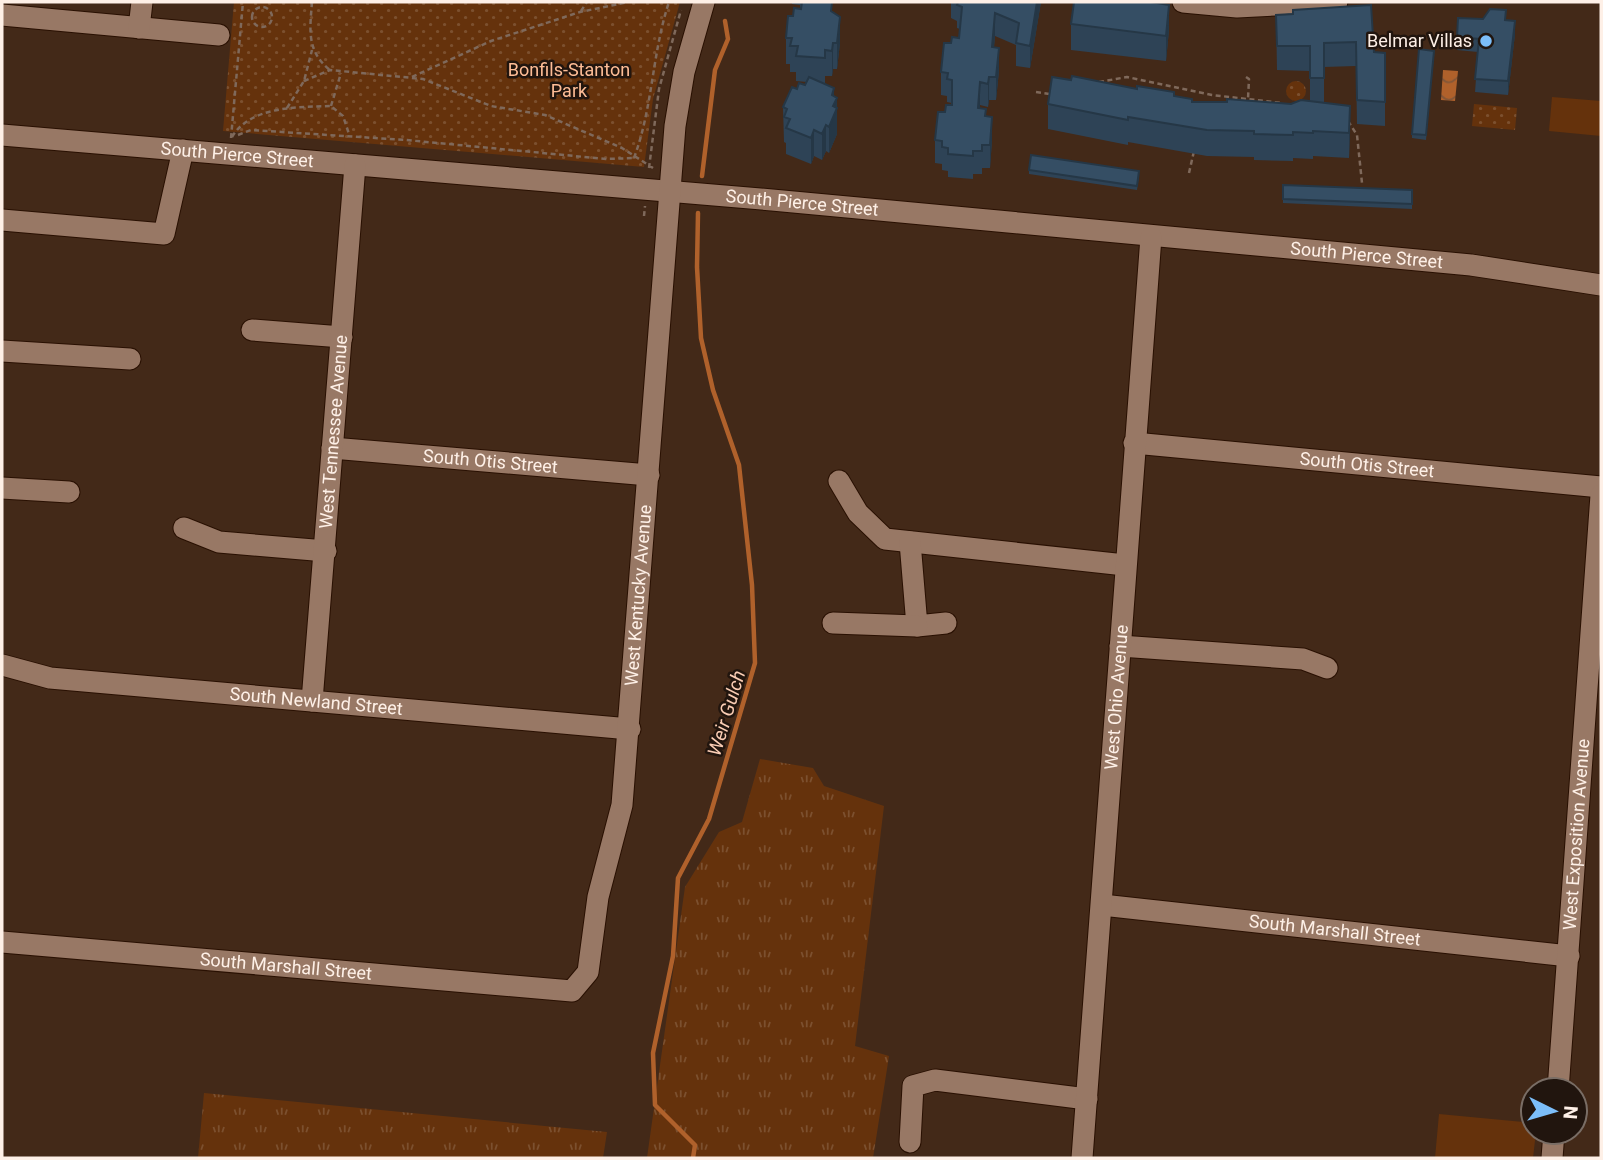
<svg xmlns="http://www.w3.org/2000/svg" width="1603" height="1160" font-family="Roboto,sans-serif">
	<defs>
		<pattern id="grass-tufts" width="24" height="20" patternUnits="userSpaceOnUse" patternTransform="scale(1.75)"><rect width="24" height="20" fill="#65320c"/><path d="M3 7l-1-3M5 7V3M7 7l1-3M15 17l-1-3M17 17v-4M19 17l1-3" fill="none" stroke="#7c502f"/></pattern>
		<pattern id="park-dots" width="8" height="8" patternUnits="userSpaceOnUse" patternTransform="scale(1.75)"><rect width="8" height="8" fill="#65320c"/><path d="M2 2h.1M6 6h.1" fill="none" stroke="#7c502f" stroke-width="1.8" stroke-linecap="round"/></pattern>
		<pattern id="water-waves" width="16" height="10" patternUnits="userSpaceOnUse" patternTransform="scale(1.75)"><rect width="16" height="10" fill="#b0612b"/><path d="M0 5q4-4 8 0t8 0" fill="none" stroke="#835637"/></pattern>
	</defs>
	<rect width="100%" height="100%" fill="#432918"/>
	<path fill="url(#grass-tufts)" d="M760,759L813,768L824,786L884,806L855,1046L889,1056L873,1158H647L685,887L719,832L742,822Z
		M204,1093L607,1132L603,1158H198Z"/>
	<path fill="url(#park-dots)" d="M234,2H680L653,99L644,167L223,131Z
		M1286 91a10 10 0 1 1 20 0a10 10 0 1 1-20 0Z
		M1474,104L1517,108L1515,130L1472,126Z"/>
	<path fill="#65320c" d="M1552,97L1601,101V136L1549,131Z
		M1439,1114L1533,1123L1536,1132L1533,1158H1435Z"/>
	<path fill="url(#water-waves)" d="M1443,70L1458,71L1455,101L1441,100Z"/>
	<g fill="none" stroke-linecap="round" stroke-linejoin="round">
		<path stroke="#b0612b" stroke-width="4.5" d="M702,176L715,70L728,39L725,21
			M693,1158L695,1145L655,1105L653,1053L673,956L678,878L709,819L755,663L752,585L739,465L713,390L701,338L697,267L698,213"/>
		<defs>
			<g id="minor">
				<path d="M1183,2L1237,7L1337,2"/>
				<path d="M2,15L219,35"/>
				<path d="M139,28L142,2"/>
				<path id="s1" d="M2,135L772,200L1471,265L1601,285"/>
				<path d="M2,220L164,234L183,150"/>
				<path d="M252,330L342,337"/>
				<path d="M2,351L130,359"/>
				<path id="s2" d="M1134,443L1601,487"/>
				<path id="s3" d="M332,448L649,475"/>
				<path d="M839,481L858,513L885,539L1125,565"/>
				<path d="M2,488L69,492"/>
				<path d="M184,528L219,542L326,551"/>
				<path d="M910,542L917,626L946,623"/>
				<path d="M833,623L917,626"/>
				<path d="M1120,646L1303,659L1327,668"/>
				<path id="s4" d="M2,665L50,678L630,729"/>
				<path id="s5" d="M312,701L355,165"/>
				<path id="s6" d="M1102,905L1569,956"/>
				<path id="s7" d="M2,942L572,991L588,972L598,897L622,805L675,126L684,72L704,2"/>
				<path id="s8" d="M1558,1090L1601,495"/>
				<path d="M910,1142L913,1086L935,1080L1087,1099"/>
				<path id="s9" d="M1082,1158L1151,237"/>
				<path d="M1552,1158L1554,1132"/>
			</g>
		</defs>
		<use href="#minor" stroke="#291002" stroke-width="23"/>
		<path stroke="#7f695b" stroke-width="2.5" stroke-dasharray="5 3.5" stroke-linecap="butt" d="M312,2C310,29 306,51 330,70
			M252 17a10 10 0 1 1 20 0a10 10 0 1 1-20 0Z
			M581,11L587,2
			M412,77L491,41L580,12L628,2
			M1246,77L1249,79L1248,99
			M304,81L330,70L423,79L491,106L545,115L622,148L653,168
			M1099,82L1127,77L1212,95L1282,103
			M1036,92L1050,94
			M331,106L341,73
			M287,108L304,81L312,50
			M1348,121L1357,135L1362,183
			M238,135L251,130L406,140L606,159L634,158
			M232,137C250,106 298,107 331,106L343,116L350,137
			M231,138L243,2
			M634,158C653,107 652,53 669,2
			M649,168L659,89L681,10
			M1189,173L1194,151
			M644,216L645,206"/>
		<use href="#minor" stroke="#987865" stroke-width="21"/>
	</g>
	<path fill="#2e4356" d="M792,2H840H832V12L840,43L837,69H833L832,76H825V83L834,97L837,98V134L829,153L826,151L822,160L814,156L811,164L786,154V143L784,142L783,107L797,89L805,85L807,82L796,81V72H790V64H786V38L793,16L800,9V5L792,4Z
		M951,2H1041L1030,68L1016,66V45L995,36L994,47L999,71L996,100H989L988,107L980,105V108L986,116L992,140L990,168H982V174H973V179L948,177V171L942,170V164L935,163V140L945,112L952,105V103L947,102V96L941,95V72L951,43L959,38L960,29L957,28V21L951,18Z
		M1371,5L1374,52L1385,53V126L1357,124L1356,66L1324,67V103L1350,131L1349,158L1313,156V159L1293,158V161L1254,160V157L1207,156L1128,142V145L1048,129V104L1174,96L1192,102L1291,104L1310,101V71L1277,70L1276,15Z
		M1483,19L1506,20L1515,34L1508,95L1475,92L1478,52L1457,50V37Z
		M1071,24L1169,30L1166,61L1071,50Z
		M1434,51L1426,140L1412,138V134Z
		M1029,170L1139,176L1137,190L1029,174Z
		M1412,190V209L1283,203V199Z"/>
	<path fill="#253746" d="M1037,2H1041L1030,68V46Z
		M1169,5V30L1166,61V36Z
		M995,13V36L992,70V47Z
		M840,17V43L837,69V43Z
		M1515,21V34L1508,95V81Z
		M833,43V69L832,76V51Z
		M999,48V71L996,100V77Z
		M989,77V100L988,107V84Z
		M980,82V105L978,131V108Z
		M834,88V104L837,98V134L829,153V127L832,95Z
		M1350,106V131L1349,158V133Z
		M992,117V140L990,168V145Z
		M826,125V151L822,160V134Z
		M814,130V156L811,164V138Z"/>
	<path fill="#354e64" stroke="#253746" stroke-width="2" d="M802,2H832L831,11L840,17L837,43H833L832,51L825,50V58L796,56L798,46H790L792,38H786L788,16H793L794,8L801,9Z
		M958,2H1037L1030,46L1016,43L1019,23L995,13L992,47L999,48L996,77H989L988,84L980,82L978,108L986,109L985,116L992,117L990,145H982V151H973V156L948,154V148L942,147V141L935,140L938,112H945L946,105H952V80L947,79L948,73L941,72L944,43H951L952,37L959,38L962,7L957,5Z
		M1074,2H1151L1169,5L1166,36L1071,24Z
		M1371,5L1374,52L1385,53V102L1357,100L1356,42L1324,43V78H1310V46H1277L1276,15L1293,14V10Z
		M1490,9L1506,10L1505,20L1515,21L1508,81L1475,79L1479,39L1457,37L1458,18L1483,19Z
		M1419,49L1434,51L1426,135L1412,134Z
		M1072,76L1137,89V86L1174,92V96L1192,99V102H1227V99L1291,104L1301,100L1350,106L1349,133L1313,131V133L1293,132V135L1254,134V131L1207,130L1128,117V120L1048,104L1052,77L1071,80Z
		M809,77L834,88L832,95L837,98L833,106L837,108L829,127L826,125L822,134L814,130L811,138L786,128L790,119L784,117L787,109L783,107L792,87L797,89L799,83L805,85Z
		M1031,155L1139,171L1137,186L1029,170Z
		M1283,185L1412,190V204L1283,199Z"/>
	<circle fill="#7cbef9" stroke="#21150e" stroke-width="2.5" cx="1486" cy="41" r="7"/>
	<g text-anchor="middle" stroke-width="5" stroke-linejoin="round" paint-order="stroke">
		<g font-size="18" fill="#fef0e7" stroke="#21150e" text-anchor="end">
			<text x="1472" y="47">Belmar Villas</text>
		</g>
		<g font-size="18" fill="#febd96" stroke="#21150e">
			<text x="569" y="76">Bonfils-Stanton<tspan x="569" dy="21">Park</tspan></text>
		</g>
		<g font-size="18" fill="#fef0e7" stroke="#21150e">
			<text dy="6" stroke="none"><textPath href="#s1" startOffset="236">South Pierce Street</textPath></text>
			<text dy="6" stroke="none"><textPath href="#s1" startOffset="803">South Pierce Street</textPath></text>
			<text dy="6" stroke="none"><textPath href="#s1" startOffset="1370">South Pierce Street</textPath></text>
			<text dy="6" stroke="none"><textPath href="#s5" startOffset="270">West Tennessee Avenue</textPath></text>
			<text dy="6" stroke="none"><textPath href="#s3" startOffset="159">South Otis Street</textPath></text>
			<text dy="6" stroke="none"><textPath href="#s2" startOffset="234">South Otis Street</textPath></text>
			<text dy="6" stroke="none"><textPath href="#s7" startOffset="978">West Kentucky Avenue</textPath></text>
			<text dy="6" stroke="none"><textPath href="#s9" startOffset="462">West Ohio Avenue</textPath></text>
			<text dy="6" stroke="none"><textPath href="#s4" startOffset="317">South Newland Street</textPath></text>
			<text dy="6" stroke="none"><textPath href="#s8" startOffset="256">West Exposition Avenue</textPath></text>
			<text dy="6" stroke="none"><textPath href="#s6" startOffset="234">South Marshall Street</textPath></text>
			<text dy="6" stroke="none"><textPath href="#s7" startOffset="285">South Marshall Street</textPath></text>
		</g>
		<g font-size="19" font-style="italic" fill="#facdb4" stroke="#21150e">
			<text transform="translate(726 713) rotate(-73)" y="7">Weir Gulch</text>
		</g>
	</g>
	<rect width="1603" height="1160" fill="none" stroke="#fef0e7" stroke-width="7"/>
	<g transform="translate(1554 1111) rotate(95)"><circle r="33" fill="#21150e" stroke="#796d65" stroke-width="2"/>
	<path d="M0-5L12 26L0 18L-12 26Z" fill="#7cbef9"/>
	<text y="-10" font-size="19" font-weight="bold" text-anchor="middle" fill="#fef0e7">N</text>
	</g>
</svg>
